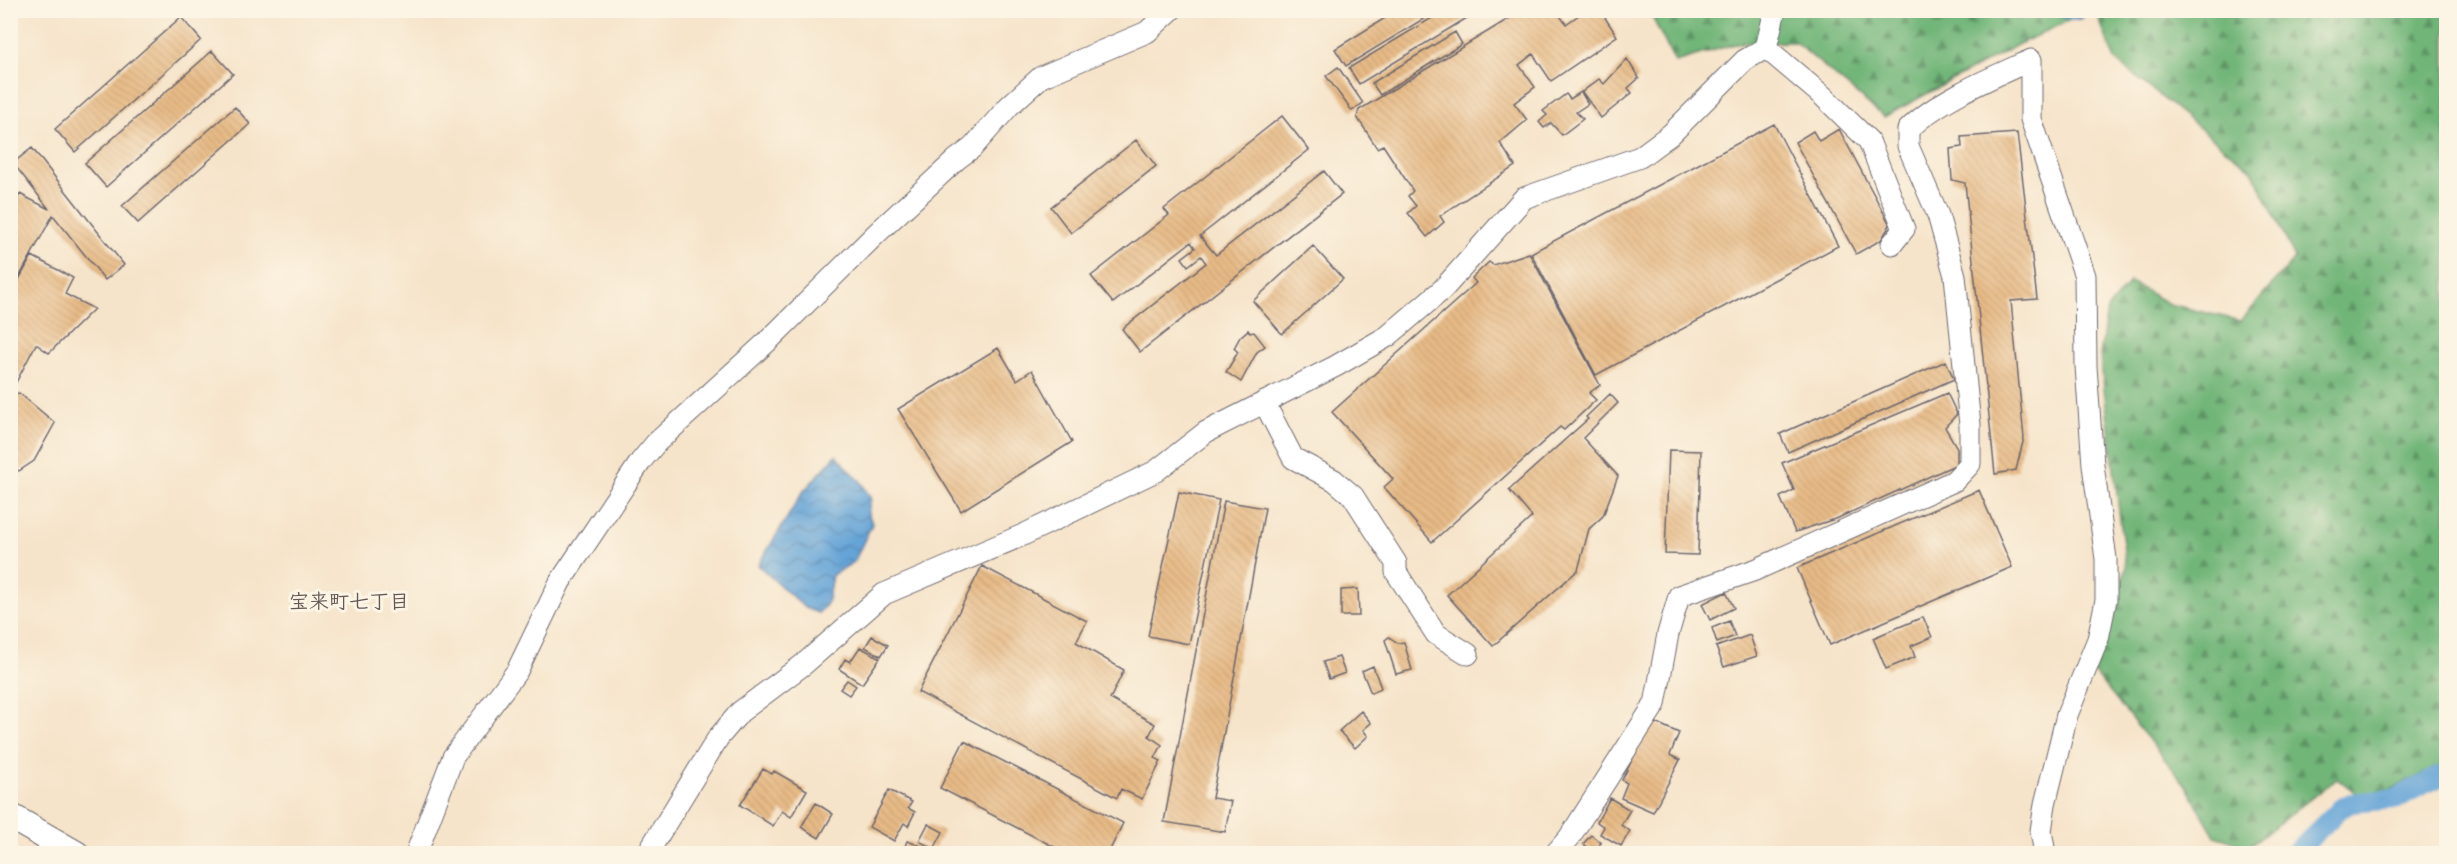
<svg xmlns="http://www.w3.org/2000/svg" width="2457" height="864" font-family="'Playpen Sans','Klee One',sans-serif">
	<defs>
		<pattern id="forest-firs" width="22" height="20" patternUnits="userSpaceOnUse" patternTransform="scale(1.5)"><rect width="22" height="20" fill="#71b578"/><path d="M5 1l3.5 6h-7zM16 11l3.5 6h-7z" fill="#5c9364"/></pattern>
		<pattern id="water-waves" width="16" height="10" patternUnits="userSpaceOnUse" patternTransform="scale(1.5)"><rect width="16" height="10" fill="#65a4d7"/><path d="M0 5q4-4 8 0t8 0" fill="none" stroke="#5385b0"/></pattern>
		<pattern id="building-back-hatch" width="6" height="6" patternUnits="userSpaceOnUse" patternTransform="scale(1.5)"><rect width="6" height="6" fill="#e8bb87"/><path d="M-1 5l2 2M0 0l6 6M5-1l2 2" fill="none" stroke="#c7a075"/></pattern>
	</defs>
	<rect width="100%" height="100%" fill="#fcf5e5"/>
	<filter id="ink" filterUnits="userSpaceOnUse"><feTurbulence type="fractalNoise" baseFrequency=".0167" numOctaves="2"/><feDisplacementMap in="SourceGraphic" scale="12" xChannelSelector="R" yChannelSelector="G"/><feConvolveMatrix kernelMatrix="1 2 1 2 8 2 1 2 1" color-interpolation-filters="sRGB"/></filter>
	<filter id="wash" filterUnits="userSpaceOnUse"><feTurbulence type="fractalNoise" baseFrequency=".008" numOctaves="4" result="noise"/><feDisplacementMap in="SourceGraphic" scale="24" xChannelSelector="R" yChannelSelector="G"/><feGaussianBlur stdDeviation="1.35" result="paint"/><feColorMatrix in="noise" values="0 0 0 0 0 0 0 0 0 0 0 0 0 0 0 0 0 1.4 0 .05"/><feComposite in="paint" operator="in"/></filter>
	<g filter="url(#wash)">
		<rect width="100%" height="100%" fill="#f6e4ca"/>
		<path fill="url(#forest-firs)" stroke="#4a6c5a" stroke-width="1.5" d="M1649,11H2089L2019,44L1884,117L1795,42L1738,43L1675,62Z
			M2096,11H2446V763L2384,793L2357,794L2337,778L2249,847L2215,836L2185,784L2094,673L2126,568L2100,355L2107,309L2130,282L2169,304L2241,321L2295,258L2252,170L2115,60Z"/>
		<path fill="url(#water-waves)" stroke="#446389" stroke-width="1.5" d="M2054,11H2088L2081,19C2068,21 2063,19 2054,11Z
			M836,455L861,482L871,499L868,512L872,524L854,562L832,575L827,604L818,613L805,608L758,565L803,492Z"/>
		<g fill="none" stroke-linecap="round" stroke-linejoin="round">
			<path stroke="#65a4d7" stroke-width="20" d="M2294,854L2340,809L2351,803L2395,799L2446,773"/>
		</g>
		<g id="blocks">
			<path fill="url(#building-back-hatch)" d="M1398,10H1438L1346,66L1335,49Z
				M1445,10H1480L1359,84L1349,68Z
				M1523,10H1556L1566,24L1586,10H1600L1617,36L1551,81L1533,54L1519,65L1535,87L1514,103L1527,120L1500,143L1515,166L1440,216L1444,222L1427,237L1408,213L1416,206L1408,196L1413,191L1383,145L1377,148L1357,117L1359,110Z
				M181,17L201,40L75,152L55,129Z
				M1455,32L1462,44L1380,95L1372,83Z
				M212,51L233,74L106,187L85,163Z
				M1627,59L1639,78L1628,88L1632,93L1601,118L1582,92L1599,79L1604,84Z
				M1338,67L1363,103L1352,111L1326,76Z
				M1581,92L1588,104L1576,112L1583,119L1562,135L1551,123L1544,128L1539,122L1547,115L1543,111L1566,94L1570,99Z
				M235,107L250,124L138,223L122,206Z
				M1282,116L1309,150L1200,236L1216,255L1324,171L1342,194L1140,352L1122,329L1206,263L1201,256L1188,266L1182,258L1195,248L1191,242L1113,303L1091,276L1169,215L1164,209Z
				M1774,124L1838,246L1596,375L1531,253Z
				M1839,129L1890,225L1881,240L1856,254L1795,142L1813,131L1819,141Z
				M2017,133L2037,299L2011,301L2024,438L2016,470L1995,474L1965,183L1952,180L1950,149L1962,147L1961,137Z
				M1136,140L1156,166L1071,233L1051,207Z
				M32,148L124,265L105,280L53,215L10,294V212L20,194L49,209L13,163Z
				M1313,246L1343,279L1282,334L1253,301Z
				M1529,253L1600,385L1589,393L1596,400L1564,430L1560,427L1432,542L1384,487L1393,479L1332,412L1476,283L1472,278L1489,262L1493,265Z
				M32,256L73,278L65,294L94,309L49,353L36,344L10,394V296Z
				M1248,330L1250,333L1254,332L1265,346L1257,352L1241,382L1226,372L1238,352L1234,348L1240,337Z
				M998,348L1017,380L1032,370L1072,442L961,511L898,409Z
				M1946,361L1954,379L1788,452L1780,434Z
				M19,393L55,423L34,461L19,471L10,467V395Z
				M1947,393L1957,414L1945,427L1957,448V464L1838,518L1795,532L1780,497L1794,490L1782,463Z
				M1610,394L1618,403L1583,438L1618,476L1603,516L1589,529L1578,570L1493,646L1447,595L1532,517L1509,490L1588,419L1586,417Z
				M1669,450L1701,451L1698,555L1665,554Z
				M1979,490L2012,567L1830,645L1797,568Z
				M1179,492L1219,500L1189,644L1148,636Z
				M1224,501L1265,508L1212,798L1231,801L1225,832L1164,822Z
				M982,566L1087,621L1076,642L1124,670L1110,699L1155,724L1149,736L1162,745L1155,758L1161,761L1142,799L1121,789L1117,798L918,692Z
				M1358,589L1359,616H1341V590Z
				M1726,592L1734,608L1710,620L1702,604Z
				M1923,617L1932,637L1911,646L1915,657L1886,669L1873,638Z
				M1729,621L1735,636L1717,643L1712,628Z
				M1750,635L1757,656L1724,667L1716,647Z
				M872,636L888,645L881,656L865,647Z
				M1389,637L1398,643L1404,642L1412,670L1396,674L1385,640Z
				M860,647L880,658L862,684L839,669L845,659L850,662Z
				M1339,657L1345,673L1329,679L1323,662Z
				M1373,666L1381,688L1371,693L1362,671Z
				M847,680L856,686L849,695L840,689Z
				M1361,711L1371,723L1363,730L1368,736L1355,748L1339,731Z
				M1652,721L1679,733L1670,755L1680,760L1653,812L1621,798L1627,783L1622,780Z
				M964,741L1123,823L1108,854H1068L940,788Z
				M763,769L772,774L774,771L807,790L791,817L782,811L773,826L740,805Z
				M889,790L912,802L908,808L915,812L908,826L904,823L894,841L869,827Z
				M1610,798L1630,810L1621,825L1630,831L1621,846L1600,834L1604,827L1597,822Z
				M816,803L833,814L819,838L801,827Z
				M928,824L943,832L934,849L919,841Z
				M1591,835L1601,843L1594,853L1583,844Z
				M907,841L932,850L931,854H902Z"/>
		</g>
	</g>
	<g filter="url(#ink)">
		<use href="#blocks" fill-opacity="0" stroke="#6c666d" stroke-width="1.5"/>
		<g fill="none" stroke-linecap="round" stroke-linejoin="round">
			<defs>
				<path id="minor" d="M1766,48L1824,97L1869,141L1904,229L1892,244
					M1264,402L1293,458L1334,480L1353,496L1396,563V572L1436,634L1468,654
					M416,854L453,757L517,671L560,582L641,461L656,443L768,341L877,233L957,159L972,148L1009,106L1041,77L1147,32L1171,10
					M647,854L718,738L740,712L804,664L884,594L1023,535L1156,471L1206,432L1336,366L1388,336L1443,289L1524,198L1640,157L1671,134L1745,60L1766,48L1775,10
					M1555,854L1569,838L1655,704L1668,634L1679,596L1755,570L1954,481L1970,464V425L1955,276L1938,215L1908,146V130C1937,100 1993,77 2031,60V119L2085,276L2086,366L2093,465L2106,559V600L2098,639L2067,715L2045,804L2041,831L2045,854"/>
				<path id="tertiary" d="M10,816L76,854"/>
			</defs>
			<use href="#minor" stroke="#6c666d" stroke-width="23"/>
			<use href="#tertiary" stroke="#6c666d" stroke-width="28"/>
			<use href="#minor" stroke="#fff" stroke-width="21"/>
			<use href="#tertiary" stroke="#fff" stroke-width="26"/>
		</g>
	</g>
	<g text-anchor="middle" stroke-width="6" stroke-linejoin="round" paint-order="stroke">
		<g font-size="20" font-weight="bold" fill="#675856" stroke="#fcf5e5">
			<text x="349" y="608">宝来町七丁目</text>
		</g>
	</g>
	<rect width="2457" height="864" fill="none" stroke="#fcf5e5" stroke-width="36"/>
</svg>
